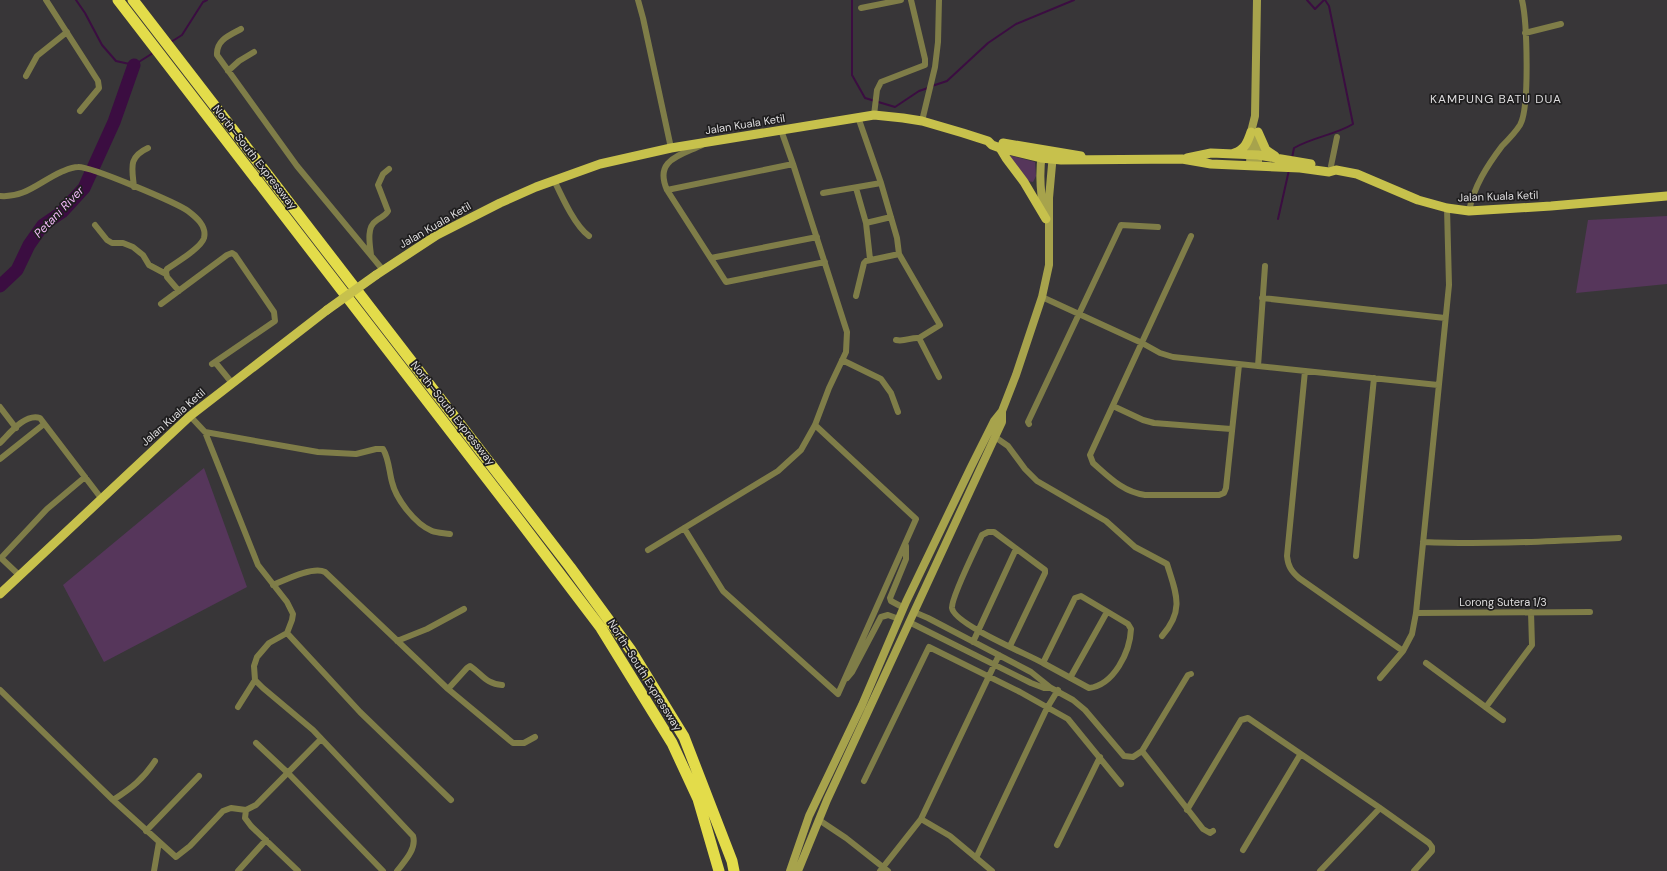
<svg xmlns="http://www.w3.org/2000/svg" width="1667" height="871" font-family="'DM Sans',sans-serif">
	<rect width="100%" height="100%" fill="#383638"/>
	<path fill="#56365b" d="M1008,155L1035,162L1036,176L1033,182L1028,181Z
		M1667,216V284L1576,293L1588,220Z
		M204,468L247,587L104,662L63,585Z"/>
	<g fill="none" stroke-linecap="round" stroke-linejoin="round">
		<path stroke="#3b0d41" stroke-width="2" d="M76,0L85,13L102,45L116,61L134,65L153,53
			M852,0V75L865,98L895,107L919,91L928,88
			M1307,0L1315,9L1324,0
			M171,42L182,35L203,2L207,0
			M932,86L947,81L988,43L1016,24L1074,0
			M1292,158L1294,148C1313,137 1335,135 1353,124L1329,6L1325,0
			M1278,219L1289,170"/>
		<path stroke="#3b0d41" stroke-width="13" d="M0,286L17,270L29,245L43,225L62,212L84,188L114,122L134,65"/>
		<path stroke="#7f7d48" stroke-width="6" d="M46,0L98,81L99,88L80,111
			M638,0L643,18L671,148
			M861,8L901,0
			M241,29C230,35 216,40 217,55L297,166L383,270
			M1525,33L1561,24
			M228,71L239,61L254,52
			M26,76L37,56L67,32
			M874,115L877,90L881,82L925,65V59L911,0
			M858,117L881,183L897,238L899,254L940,325L919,338
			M922,121L935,67L938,42L939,0
			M702,145C679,156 654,160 667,190L726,282L825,262
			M1331,166L1337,137
			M554,180C562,197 575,226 589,236
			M134,187C132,168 128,157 148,148
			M856,188L866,223
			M667,190L793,164
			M823,193L881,183
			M0,196C25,198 39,182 61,172C66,170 72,167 78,167C90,166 177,203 188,211C196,217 207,226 204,238C201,248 177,262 167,269L166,272L167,277L179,291
			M1469,211C1474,186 1487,166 1502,146C1508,140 1515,133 1520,125C1530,108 1527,21 1522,0
			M95,225L107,240L112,243H123L133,247L143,255L149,265L166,274
			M1191,236L1090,455L1093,463C1109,477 1123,492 1145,495H1219L1224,493L1226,488L1239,365
			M371,255C370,246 366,227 376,221C380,217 385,217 388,211L378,185L383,174L389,169
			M711,258L817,237
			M870,259L866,223L891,217
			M856,296L864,263L866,261L899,254
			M1042,297L1142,343L1160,353L1173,357L1438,385
			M1262,298L1445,318
			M161,304L227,255L232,253L235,255L274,312L275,321L212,364
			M896,340C905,342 911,337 919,338L939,377
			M842,360L881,379L891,393L898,412
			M215,362L232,383
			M1258,366L1265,266
			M1305,371L1287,556C1288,566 1291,571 1299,578L1403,651L1412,634L1416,613L1449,285L1447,208
			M1113,406L1143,420L1154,423L1231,429
			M0,407L16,428
			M190,416L205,432L258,565L287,602L293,614L292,620L287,633L269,643L257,657L254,666L255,680L263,688L313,730L413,836C417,849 404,862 397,871
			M1029,424L1028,422L1121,225L1158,227
			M205,432L318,452L356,454L376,449H383C389,459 389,471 392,482C396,499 415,524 432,531C437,533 444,533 450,534
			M995,437L1008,446L1025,469L1037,481L1106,521L1135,547L1167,564C1176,593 1185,610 1162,636
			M0,443C9,434 25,413 40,418L101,498
			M0,459L44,424
			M684,528L723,591L838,694L916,519L815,425
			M1423,542C1488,545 1553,541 1619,538
			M648,550L778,471L801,450L815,425L829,388L846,352L847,332L793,164L781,130
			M1356,556L1374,378
			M19,575L1,558L47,509L85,477
			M273,585C285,580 313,566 325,572L448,689L513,743H524L535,737
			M904,608L891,601L890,598L906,559V546
			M914,612L928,618L1031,672L1051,688L1073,700L1085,710L1124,756L1133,757L1142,751L1188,675L1191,674
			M1416,613L1590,612
			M909,622L1031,683L1044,688H1051
			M287,633L360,712L451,800
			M397,641L427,629L464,609
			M973,642L1016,549
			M1010,646L1045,573V570L994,532H988L982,535C976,548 951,598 952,608C954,624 1027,654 1043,663L1075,598L1081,596L1128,624L1131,629C1130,652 1114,685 1089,688L1043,663
			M1426,663L1503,720
			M847,678L852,672L881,617L888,615L899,619
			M1070,678L1107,612
			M1380,678L1403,651
			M448,689L467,668L470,666C483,675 486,684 502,685
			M0,690L113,800L176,857L190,846L223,811L231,808L246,810L256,805L321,739
			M238,707L255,680
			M1486,707L1532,645L1531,612
			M256,743L288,773L383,871
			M1142,751L1203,829L1210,833L1213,831
			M864,781L929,647L1020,692L1068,719L1121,784
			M113,800C132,788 143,779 155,761
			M246,810L245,818L251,826L298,871
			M1187,810L1241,720L1248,718L1380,808L1429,843L1432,847V851L1414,871
			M921,819L950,836L992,871
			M819,820L846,838L888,871
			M146,831L199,776
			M1057,845L1100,757
			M1243,850L1300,755
			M976,858L1047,708L1058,690
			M154,871L159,842
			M238,871L266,840
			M880,871L921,819L999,655
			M1320,871L1380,808"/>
		<path stroke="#a7a34c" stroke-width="8" d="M1042,153C1039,174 1040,194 1045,215
			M1250,166L1251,132L1255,116L1257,0
			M1258,166V134
			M790,871L809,816L862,705L906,602L971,467L994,421L1002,411L1016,375L1042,297L1049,265V198L1053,154
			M798,871L827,800L995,437L1002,422V411"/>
		<path stroke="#c7c14c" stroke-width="9" d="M1258,132L1266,150L1275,156
			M1003,143L1081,156
			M1000,148L1006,158L1024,182L1046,219
			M1234,153C1245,150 1248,141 1251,132
			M1187,158L1211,153L1258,155L1311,164
			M376,275L437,235L500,203L536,187L600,164L671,148L874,115L903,118L922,121L963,133L988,141L992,145L1000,148L1041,158L1061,160L1182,159L1211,164L1300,168L1329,172L1336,170L1357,174L1418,200L1447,208L1469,211L1551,206L1667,196
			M0,594L190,416L327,310"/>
		<path stroke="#e3dc4a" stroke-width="11" d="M118,0L519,520L601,628L672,743L698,799L719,871
			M133,0L570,567L630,649L684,737L732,861L734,871"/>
		<path stroke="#c7c14c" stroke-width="9" d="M327,310L376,275"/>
	</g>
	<g text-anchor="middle" stroke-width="3.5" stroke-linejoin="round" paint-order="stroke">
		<g font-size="11" fill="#deddde" stroke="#1f1e1f">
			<text transform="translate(745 124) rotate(-9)" y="4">Jalan Kuala Ketil</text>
			<text transform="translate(255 157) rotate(52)" y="4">North–South Expressway</text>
			<text transform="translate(1498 196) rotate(-2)" y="4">Jalan Kuala Ketil</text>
			<text transform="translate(435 225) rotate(-30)" y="4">Jalan Kuala Ketil</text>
			<text transform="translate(453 413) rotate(52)" y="4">North–South Expressway</text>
			<text transform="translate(173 417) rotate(-41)" y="4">Jalan Kuala Ketil</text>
			<text x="1503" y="606">Lorong Sutera 1/3</text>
			<text transform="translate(645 675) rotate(58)" y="4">North–South Expressway</text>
		</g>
		<g font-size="12" letter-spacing="1" fill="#deddde" stroke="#1f1e1f">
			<text x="1496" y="103">KAMPUNG BATU DUA</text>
		</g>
		<g font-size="12" font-style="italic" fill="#f0b7f6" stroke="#1f1e1f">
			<text transform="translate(59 212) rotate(-46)" y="4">Petani River</text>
		</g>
	</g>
</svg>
